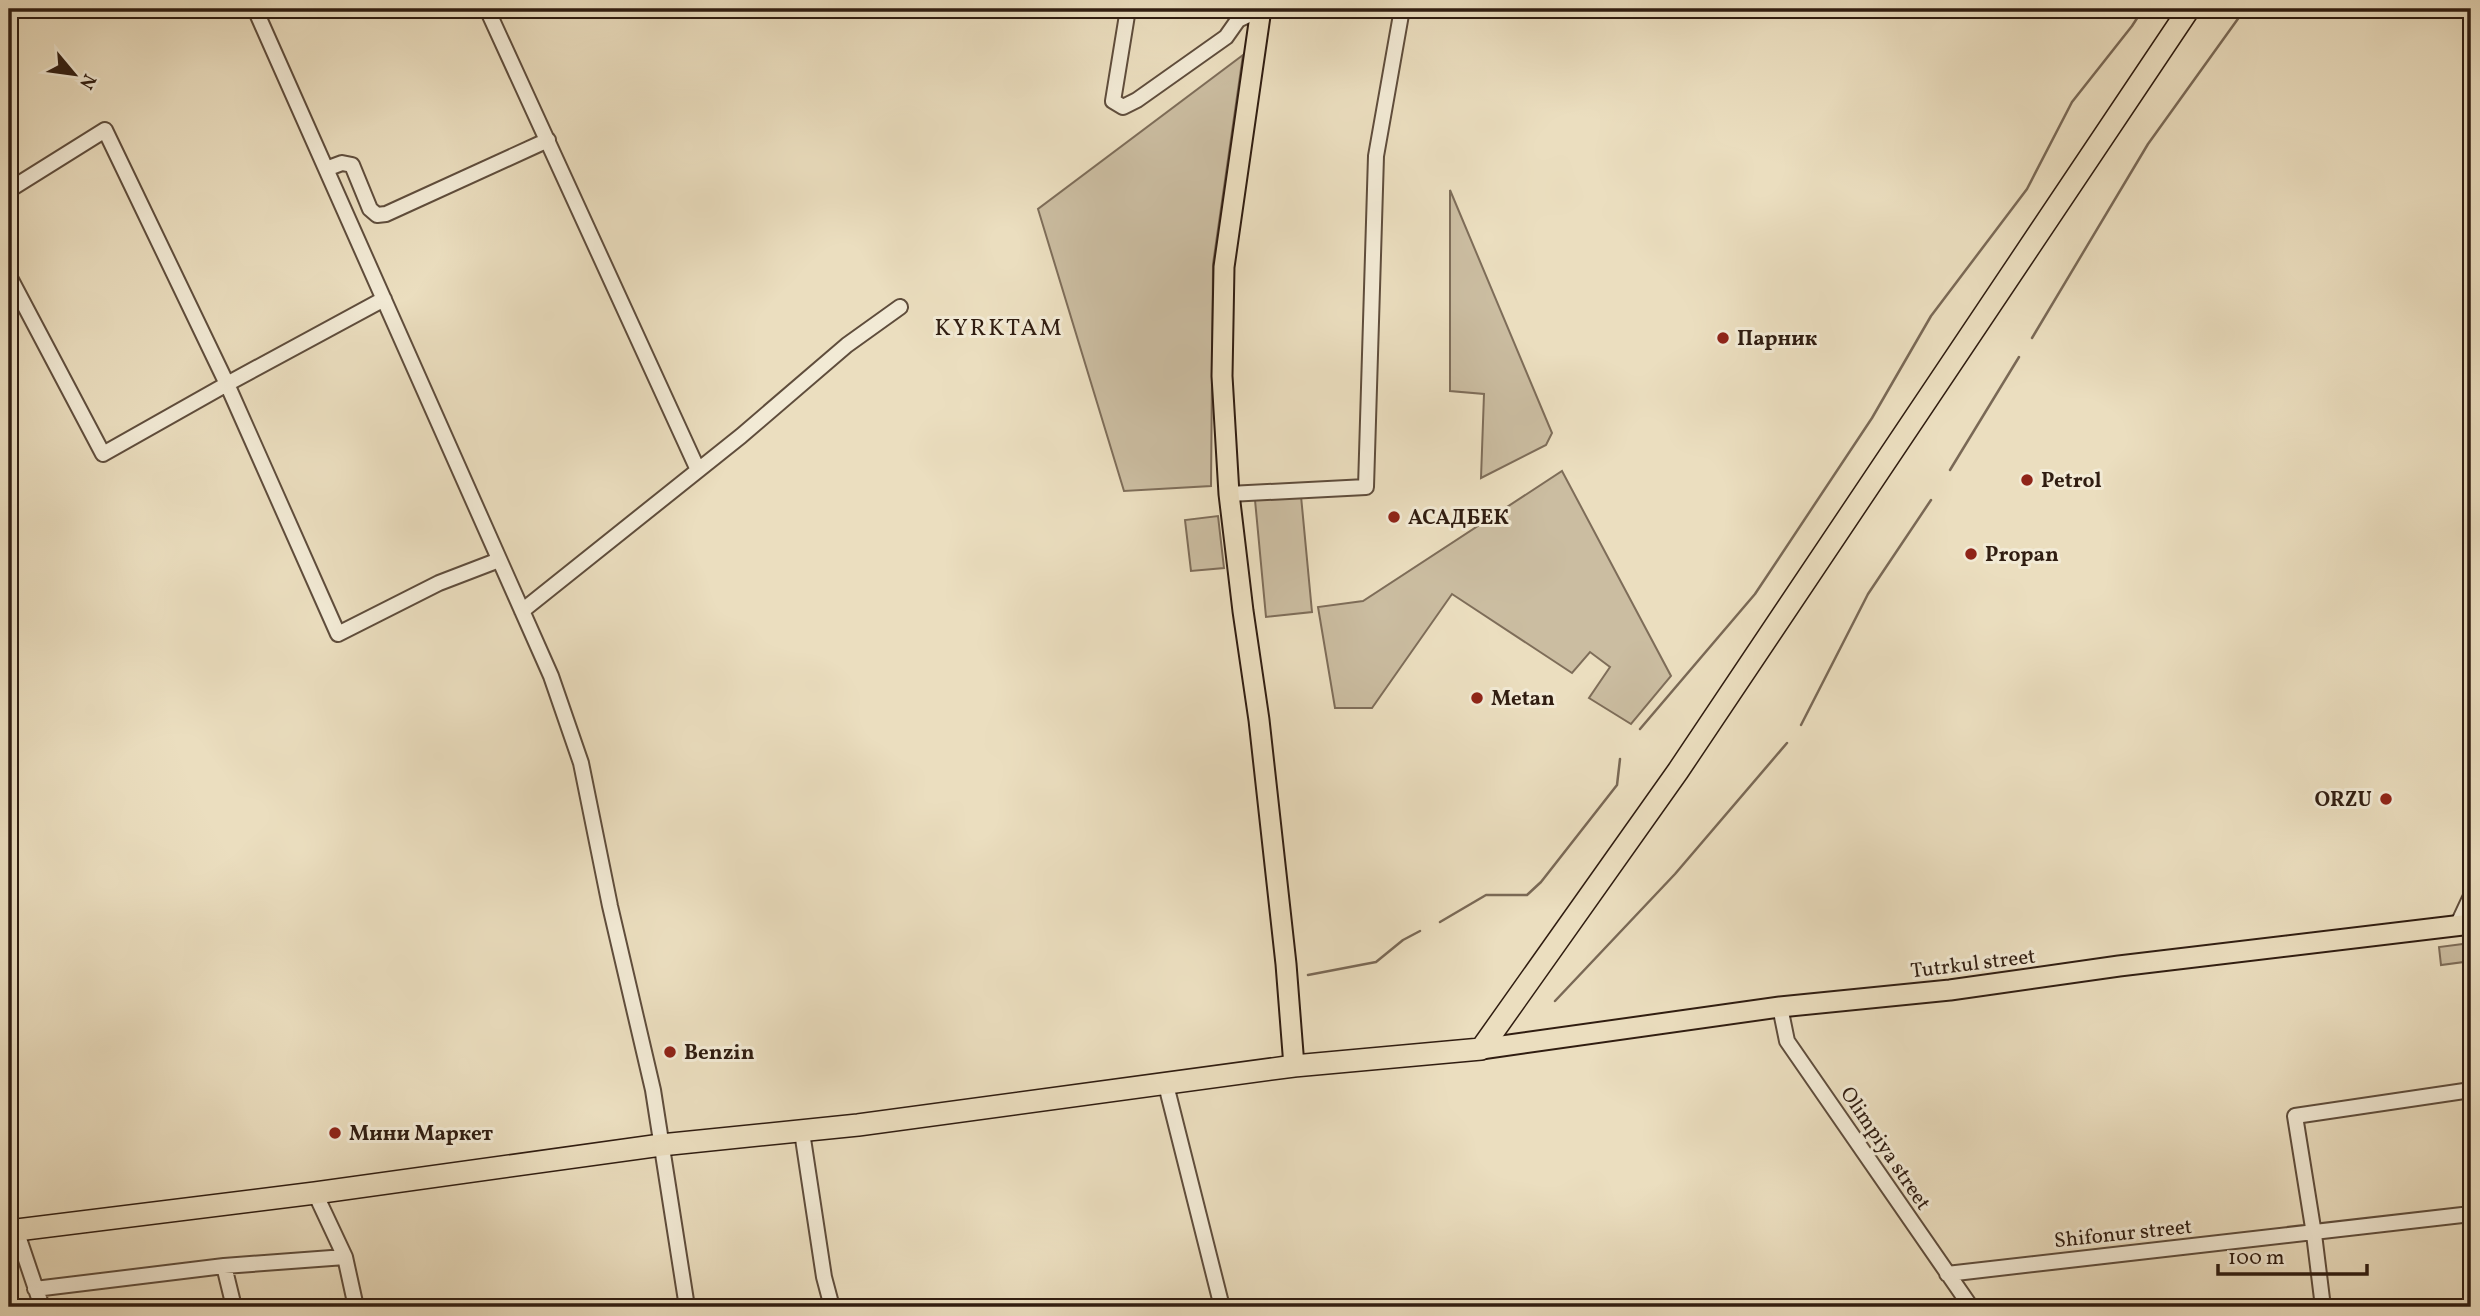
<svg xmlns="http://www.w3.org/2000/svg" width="2480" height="1316" font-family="Vollkorn,serif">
	<rect width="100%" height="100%" fill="#ebdebf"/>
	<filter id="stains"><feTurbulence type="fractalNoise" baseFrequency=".00286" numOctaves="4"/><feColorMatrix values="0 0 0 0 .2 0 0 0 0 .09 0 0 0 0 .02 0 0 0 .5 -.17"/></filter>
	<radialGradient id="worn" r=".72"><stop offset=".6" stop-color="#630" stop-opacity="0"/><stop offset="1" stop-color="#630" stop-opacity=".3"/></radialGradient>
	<path fill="#cbbda1" stroke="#7e6d59" stroke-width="2" d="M1243,55L1213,264L1211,486L1124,491L1038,209Z
		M1450,190L1552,433L1546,445L1481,478L1484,394L1450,391Z
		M1562,471L1671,676L1631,724L1589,698L1610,667L1590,652L1572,673L1452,594L1372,708H1335L1318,607L1363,601Z
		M1301,496L1312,612L1266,617L1255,500Z
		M1218,516L1224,568L1191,571L1185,520Z
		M2471,943V961L2441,965L2439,947Z"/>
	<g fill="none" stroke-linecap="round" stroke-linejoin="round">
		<path stroke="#7a6956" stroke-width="2.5" d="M2032,338L2148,144L2245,9
			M1950,470L2019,357
			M1801,725L1868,594L1931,500
			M1640,729L1755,594L1872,418L1931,316L2027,189L2072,102L2132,26L2143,9
			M1440,922L1486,895H1527L1541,882L1617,785L1620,759
			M1308,975L1376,962L1403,940L1420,931
			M1555,1001L1675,874L1787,743"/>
		<defs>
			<path id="minor" d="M255,9L551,676L581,763L610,906L653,1090L687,1307
				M487,9L698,470
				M1128,9L1113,101L1123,107L1137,100L1226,37L1238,20L1261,9
				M326,169L342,163L352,165L370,209L377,215L386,214L548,140
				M9,190L105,130L227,384L338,634L439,583L499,560
				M9,276L103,454L227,384L384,299
				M1229,494L1366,487L1376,156L1402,9
				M522,611L741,436L847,345L900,307
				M2457,926L2471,896
				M1780,1007L1787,1041L1971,1307
				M1166,1085L1222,1307
				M802,1132L824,1277L832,1307
				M315,1193L345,1257L356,1307
				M16,1230L42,1307
				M224,1266L234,1307
				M1947,1274L2471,1214
				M35,1289L224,1266L345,1257
				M2323,1307L2314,1234L2295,1116L2471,1090"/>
			<path id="major" d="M1261,9L1224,267L1222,376L1229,494L1243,611L1259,720L1286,964L1294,1066
				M1481,1049L1780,1007L1950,990L2119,966L2471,924"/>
			<path id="highway" d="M9,1231L315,1193L661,1145L858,1125L1294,1066L1481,1049L1678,771L2189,9"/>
		</defs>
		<use href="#minor" stroke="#5f4d3c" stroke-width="18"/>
		<use href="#major" stroke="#301d11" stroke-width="23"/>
		<use href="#highway" stroke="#301d11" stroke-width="24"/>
		<use href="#minor" stroke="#f2ead5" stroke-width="14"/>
		<use href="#major" stroke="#ebdebf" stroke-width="19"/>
		<use href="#highway" stroke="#ebdebf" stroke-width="21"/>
	</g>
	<g fill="#8f2418" stroke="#f2ead5" stroke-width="2.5">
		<circle cx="1723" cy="338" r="7"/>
		<circle cx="2027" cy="480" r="7"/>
		<circle cx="1394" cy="517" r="7"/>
		<circle cx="1971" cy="554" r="7"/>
		<circle cx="1477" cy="698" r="7"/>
		<circle cx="2386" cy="799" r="7"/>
		<circle cx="670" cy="1052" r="7"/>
		<circle cx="335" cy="1133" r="7"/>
	</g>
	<g text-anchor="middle" stroke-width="6" stroke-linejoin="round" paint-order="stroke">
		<g font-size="21" font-weight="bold" fill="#301d11" stroke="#f2ead5" text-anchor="start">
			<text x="1737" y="345">Парник</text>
			<text x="2041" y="487">Petrol</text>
			<text x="1408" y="524">АСАДБЕК</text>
			<text x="1985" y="561">Propan</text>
			<text x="1491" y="705">Metan</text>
			<text x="2372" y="806" text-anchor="end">ORZU</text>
			<text x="684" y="1059">Benzin</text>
			<text x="349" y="1140">Мини Маркет</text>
		</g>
		<g font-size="21" fill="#301d11" stroke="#f2ead5">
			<text transform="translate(1973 963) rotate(-7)" y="7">Tutrkul street</text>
			<text transform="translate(1886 1148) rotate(56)" y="7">Olimpiya street</text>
			<text transform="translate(2123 1233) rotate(-6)" y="7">Shifonur street</text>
		</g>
		<g font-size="24" letter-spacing="2" fill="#301d11" stroke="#f2ead5">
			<text x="999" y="335">KYRKTAM</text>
		</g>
	</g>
	<rect width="2480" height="1316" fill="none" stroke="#ebdebf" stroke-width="35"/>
	<rect x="10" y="10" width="2459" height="1295" fill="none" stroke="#301d11" stroke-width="3.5"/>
	<rect x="18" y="18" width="2445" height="1281" fill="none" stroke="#301d11" stroke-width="2"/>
	<g transform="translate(74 74) rotate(119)" stroke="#f2ead5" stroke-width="5" paint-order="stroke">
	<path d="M0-5L12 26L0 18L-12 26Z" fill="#301d11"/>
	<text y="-10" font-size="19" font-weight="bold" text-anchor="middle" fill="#301d11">N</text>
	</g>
	<path d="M2218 1264v10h149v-10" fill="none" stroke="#301d11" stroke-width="3.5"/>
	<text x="2228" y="1264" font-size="21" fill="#301d11" stroke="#f2ead5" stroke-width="5" paint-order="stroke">100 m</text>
	<rect width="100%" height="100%" filter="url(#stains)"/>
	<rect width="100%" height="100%" fill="url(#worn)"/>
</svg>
